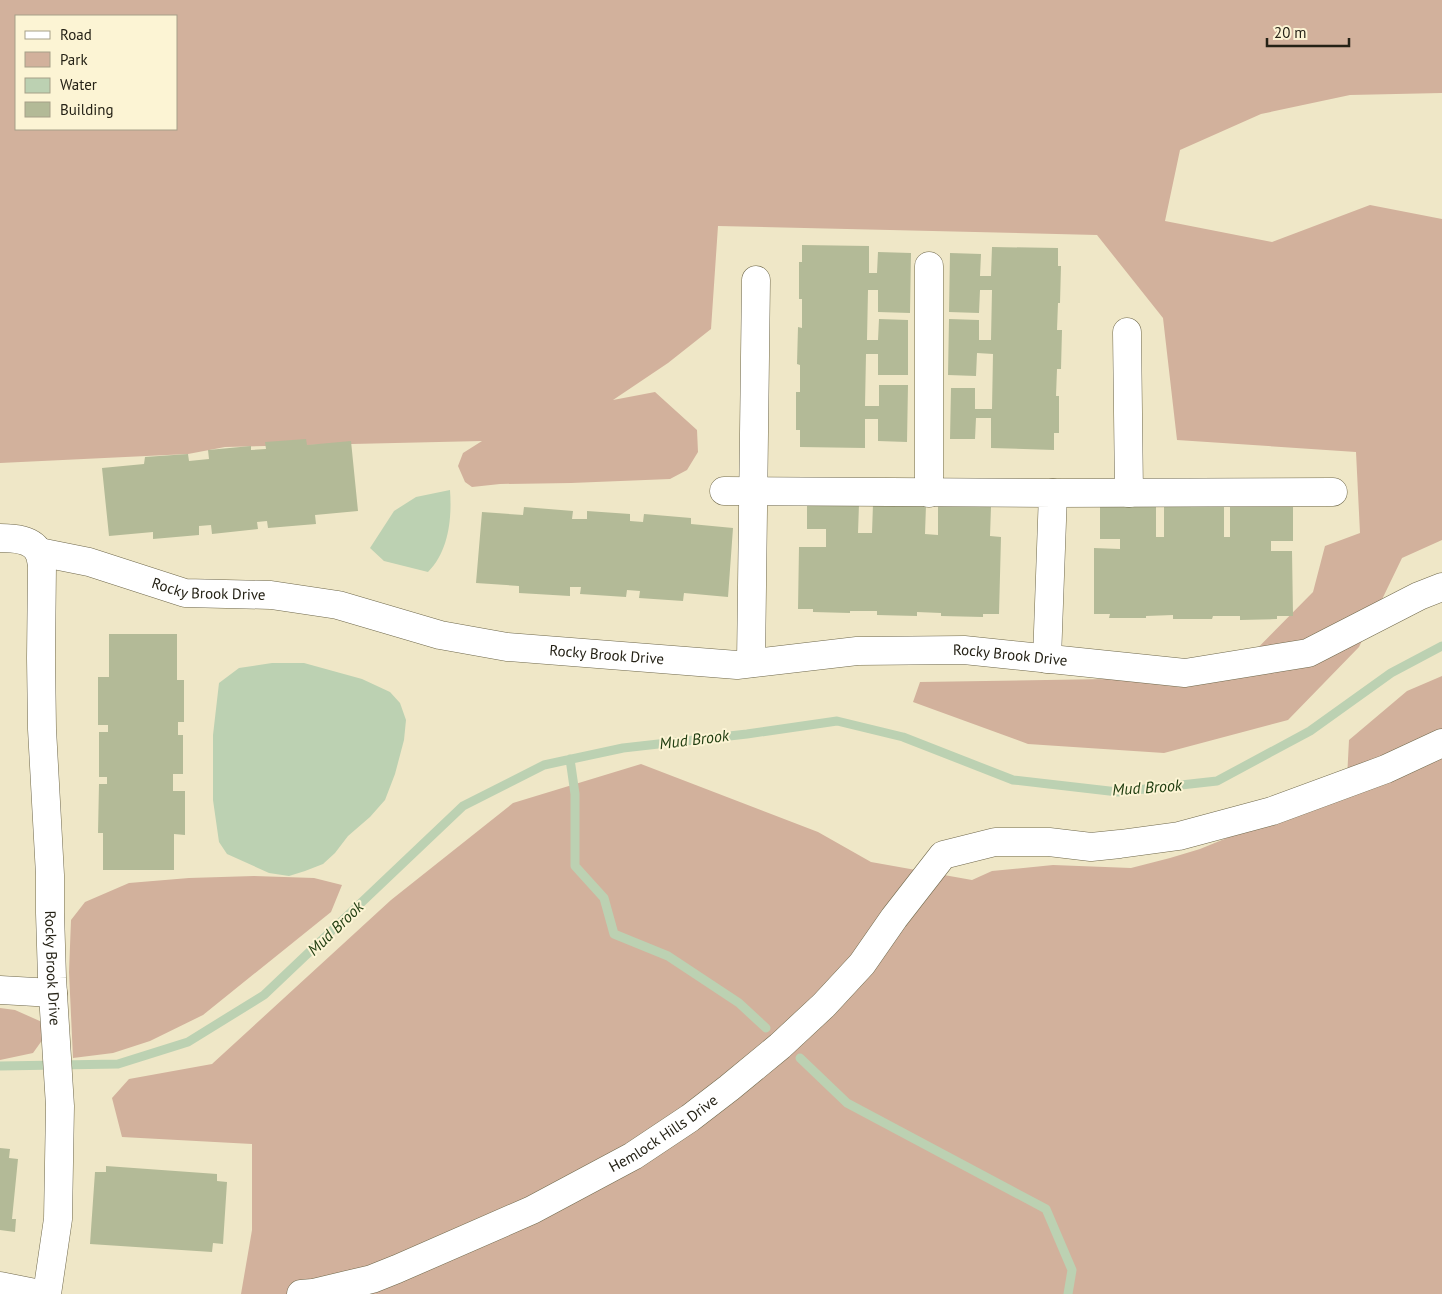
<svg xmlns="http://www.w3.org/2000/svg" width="1442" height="1294" font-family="'PT Sans',sans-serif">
	<rect width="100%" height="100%" fill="#efe7c7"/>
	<path fill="#d2b19c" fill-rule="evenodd" d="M0,0H1442V93L1350,95L1261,114L1180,150L1165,221L1272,242L1370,205L1442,219V540L1402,558L1359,647L1288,720L1164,753L1028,744L913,702L920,682L1229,677L1313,592L1325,546L1360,533L1356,452L1177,440L1163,318L1097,235L718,226L711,329L668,363L613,400L655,392L697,430L698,452L687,470L670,479L571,483L500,484L472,487L465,482L458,466L463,453L482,441L225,447L188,454L0,463ZM16,16H176V129H16Z
		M1442,676V1294H241L252,1230V1144L122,1137L112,1098L129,1079L212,1064L391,900L513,803L641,764L818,832L871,862L972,880L992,871L1053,865L1131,868L1170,858L1200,849L1278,817L1346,798L1349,740L1407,691Z
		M254,876L314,878L342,885L331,912L203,1015L150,1041L113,1053L73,1058L69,972L71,920L85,902L129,883L189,878Z
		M0,1008L15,1010L42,1022L43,1039L33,1053L0,1060Z"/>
	<path fill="#bcd1b2" d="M450,490C452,518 449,551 428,572L384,561L370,548L394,511L416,497Z
		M272,663H304L362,679L390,692L400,703L406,720L404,740L395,774L385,800L370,817L348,836L335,853L323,864L305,871L289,876L269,873L227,854L219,842L213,800V735L219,683L239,668Z"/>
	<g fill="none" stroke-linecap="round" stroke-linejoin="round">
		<path stroke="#bcd1b2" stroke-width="9" d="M570,759L575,794V866L604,898L614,934L668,956L739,1003L766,1028
			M800,1058L847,1103L1046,1209L1072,1270L1068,1294
			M0,1066L118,1064L188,1042L264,995L463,806L544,765L623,748L747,734L837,721L903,737L1013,780L1118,792L1217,781L1310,731L1391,673L1442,646"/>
	</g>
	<path fill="#b3ba97" d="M802,245L869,246V273H877L878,252L911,253L910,313L878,312V290H868L867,340H878L879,319L908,320V375H878V354H866L865,406H879V385H908L907,442L878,441V419H865V448L800,447V430H796V392H800V365L797,364L798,327L802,328V299H799V262H802Z
		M992,247L1058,248V266H1061L1060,303H1058L1057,330H1062L1061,369H1057L1056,396H1059V433H1054V450L991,448V418H976L975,439H950L951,388H975V409H992L993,354L977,353L976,376L948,375L949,319L979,320V340H991L992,290H980L979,313L949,312L950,253L981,254L980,276H991Z
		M306,439L307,445L351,441L358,511L315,515L316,524L268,528L267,521L257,522L258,529L212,534L211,525L199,526V535L153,539V532L109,536L102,468L144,464L145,457L188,454L189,461L209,459L208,450L251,446V450L266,449L265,442Z
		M807,503L859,504L858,533H872L873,504L926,505L925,534L938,535V506L991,507L990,536L1001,537L999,614H983V617L941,616V613L917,612V616L877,615V611H850V613L813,612V609H798L799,547H826V529H807Z
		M1100,506H1156V537H1164V507H1224V537H1230V507H1293V541H1271V551H1292L1293,616H1277V619L1240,620V616H1213L1212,619H1173V615L1146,616V618H1109L1110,614H1094V548L1120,549V539H1100Z
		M524,507L573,511L572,519H587V511L630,514V521L643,522L644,514L691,518V524L733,528L728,597L684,593L683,601L639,598L640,591L627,590L626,597L580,594L581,587H570V596L519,593V586L476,583L482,512L523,515Z
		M109,634H177V680H184V722H178V735H183V774H173V791H185V835L174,834V870H103V833H98L99,784H107V777H99V732H108V725H98V677H109Z
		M0,1148L10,1149L9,1158L18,1159L12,1219H16L15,1232L0,1230Z
		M106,1166L217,1174V1181L227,1182L223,1244L213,1243L212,1252L90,1244L95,1172H106Z"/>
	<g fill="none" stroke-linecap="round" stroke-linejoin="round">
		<defs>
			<g id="minor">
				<path d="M1127,332L1129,493"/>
				<path d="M724,491L1053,493L1047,659"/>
				<path d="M929,493V266"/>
				<path d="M1053,493L1333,492"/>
				<path id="s1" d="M0,538C13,538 33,539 39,553C41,557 41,561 42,565L41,658L42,729L50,875V913L52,978L60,1106L58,1219L47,1294"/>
				<path id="s2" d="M39,552L89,562L185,593L271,595L338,605L440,635L507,647L737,665L857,651L964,650L1185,673L1308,653L1419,596L1442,587"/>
				<path d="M751,663L756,280"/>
				<path d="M0,990L53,993"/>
				<path d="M0,1286L40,1294"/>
				<path id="s3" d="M301,1294L313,1293L372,1279L397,1269L532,1210L633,1156L690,1118L729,1088L780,1046L824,1005L862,964L894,918L943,855L995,842H1049L1091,847L1120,844L1179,836L1272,811L1386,769L1442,743"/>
			</g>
		</defs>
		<use href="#minor" stroke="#6f684b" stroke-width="29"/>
		<use href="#minor" stroke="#fff" stroke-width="28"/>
	</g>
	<g text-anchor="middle" stroke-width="4" stroke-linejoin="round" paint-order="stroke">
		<g font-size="15" fill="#252216" stroke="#fcf4d4">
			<text dy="5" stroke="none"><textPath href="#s2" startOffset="175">Rocky Brook Drive</textPath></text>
			<text dy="5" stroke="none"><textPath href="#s2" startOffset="580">Rocky Brook Drive</textPath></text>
			<text dy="5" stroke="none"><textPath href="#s2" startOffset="985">Rocky Brook Drive</textPath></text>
			<text dy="5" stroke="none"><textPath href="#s1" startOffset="460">Rocky Brook Drive</textPath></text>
			<text dy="5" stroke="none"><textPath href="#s3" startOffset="399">Hemlock Hills Drive</textPath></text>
		</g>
		<g font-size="16" font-style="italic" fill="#223f12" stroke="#fcf4d4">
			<text transform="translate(694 739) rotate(-7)" y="6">Mud Brook</text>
			<text transform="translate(1147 787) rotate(-4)" y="6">Mud Brook</text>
			<text transform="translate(335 928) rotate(-44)" y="6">Mud Brook</text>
		</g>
	</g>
	<rect x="15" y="15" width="162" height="115" fill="#fcf4d4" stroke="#a6a088"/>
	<rect x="25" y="31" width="25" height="8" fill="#ffffff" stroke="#a6a088"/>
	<text x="60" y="40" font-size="15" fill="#252216">Road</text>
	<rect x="25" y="52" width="25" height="15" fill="#d2b19c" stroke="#a6a088"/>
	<text x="60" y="65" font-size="15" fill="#252216">Park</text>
	<rect x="25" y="78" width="25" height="15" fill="#bcd1b2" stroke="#a6a088"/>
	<text x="60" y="90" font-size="15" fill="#252216">Water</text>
	<rect x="25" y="102" width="25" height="15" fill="#b3ba97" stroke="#a6a088"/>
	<text x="60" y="115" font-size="15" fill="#252216">Building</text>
	<path d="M1267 38v8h82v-8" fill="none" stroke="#252216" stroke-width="2.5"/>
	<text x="1274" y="38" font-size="15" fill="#252216" stroke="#fcf4d4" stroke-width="4" paint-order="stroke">20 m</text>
</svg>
